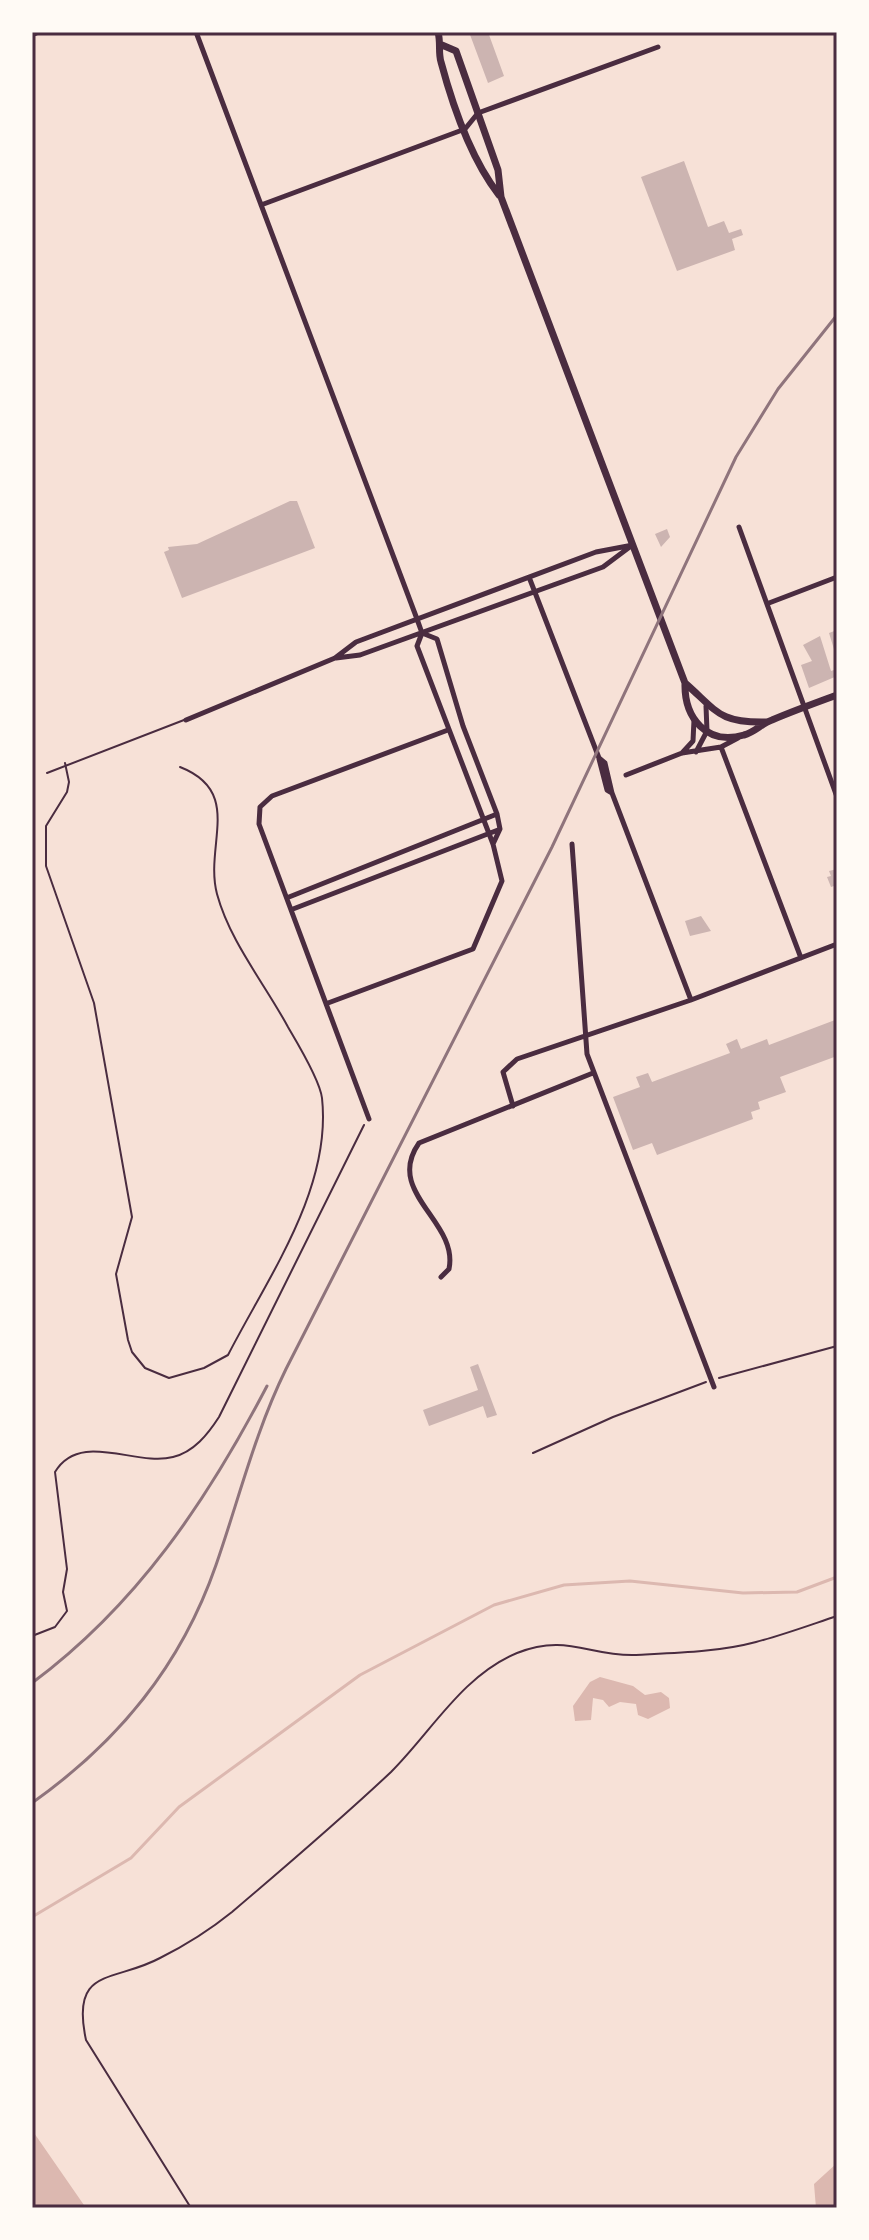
<svg xmlns="http://www.w3.org/2000/svg" width="869" height="2240" font-family="Commissioner,sans-serif">
	<rect width="100%" height="100%" fill="#f7e1d7"/>
	<path fill="#dcb8b0" d="M600,1677L633,1686L645,1695L661,1692L669,1698L670,1708L648,1719L638,1715L636,1704L620,1702L609,1707L603,1700L593,1698L591,1720L575,1721L573,1706L590,1682Z
		M32,2130L86,2208H32Z
		M837,2163V2208H816L814,2184Z"/>
	<g fill="none" stroke-linecap="round" stroke-linejoin="round">
		<path stroke="#dcb8b0" stroke-width="3" d="M32,1917L131,1858L179,1807L360,1675L494,1605L564,1585L630,1581L743,1593L797,1592L837,1577"/>
	</g>
	<path fill="#ccb4b1" d="M469,32H488L504,76L488,83Z
		M684,161L708,227L724,221L729,233L741,229L743,235L732,239L735,250L677,271L641,177Z
		M290,501H297L315,548L182,598L164,552L169,550L168,547L197,544Z
		M667,529L670,537L661,547L655,534Z
		M837,630V659L829,633Z
		M820,636L831,671L837,669V676L809,688L801,665L812,661L803,645Z
		M837,869V885L831,887L827,877L831,876L829,871Z
		M701,916L711,931L690,936L685,921Z
		M835,1020L837,1056L780,1077L786,1092L758,1102L760,1109L751,1112L753,1119L657,1155L652,1143L633,1150L613,1097L640,1087L636,1077L648,1073L652,1082L730,1053L726,1044L737,1039L741,1049L767,1039L769,1045Z
		M478,1364L497,1415L487,1418L483,1406L429,1426L423,1410L478,1390L470,1367Z"/>
	<g fill="none" stroke-linecap="round" stroke-linejoin="round">
		<path stroke="#4a2c40" stroke-width="2" d="M719,1378L837,1346
			M533,1453L613,1417L706,1382
			M32,1636L55,1627L67,1611L63,1592L67,1569L55,1472C80,1430 136,1467 173,1457C194,1452 208,1434 219,1417L364,1125"/>
		<path stroke="#4a2c40" stroke-width="2" d="M65,763L69,782L67,792L46,826V866L94,1003L132,1217L116,1274L128,1340L132,1352L145,1368L169,1378L204,1368L228,1355C268,1277 332,1189 322,1098C320,1080 298,1044 288,1027C265,984 230,942 217,894C204,845 244,792 180,767
			M47,773L184,720
			M191,2208L86,2040C70,1966 114,1983 160,1958C184,1946 211,1929 232,1912C285,1867 340,1820 391,1772C432,1731 462,1676 517,1653C567,1633 590,1657 636,1655C675,1653 719,1652 756,1642C783,1635 810,1625 837,1616"/>
		<path stroke="#4a2c40" stroke-width="5" d="M196,32L417,619L422,633L437,639L463,726L497,814L500,829L493,844
			M261,205L465,129L478,113L658,47
			M739,527L837,797
			M529,577L599,758L605,763L612,793L691,1000
			M769,603L837,577
			M336,658L360,655L603,567L631,546
			M186,720L335,658L356,642L596,552L633,545
			M721,747L801,958
			M696,752L707,731L706,706
			M682,753L693,741L694,720
			M599,759L607,790L612,793
			M626,775L682,753L721,747L738,738
			M572,844L587,1054L714,1387
			M289,897L497,814
			M293,909L498,830
			M328,1003L473,949L502,881L493,844L417,646L422,633
			M513,1106L503,1072L517,1059L691,1000L837,944
			M369,1119L259,824L260,807L272,796L448,730
			M441,1277L449,1269C459,1221 384,1193 419,1143L593,1073"/>
		<path stroke="#4a2c40" stroke-width="7" d="M438,32C441,43 438,52 441,62C453,107 471,159 499,195
			M442,45L456,51L498,170L501,197L685,683C684,718 707,746 744,735C755,732 761,724 772,720C793,711 815,703 837,695
			M685,683C718,712 719,723 766,722"/>
		<path stroke="#4a2c40" stroke-width="8" d="M32,33L35,32"/>
		<path stroke="#8f747c" stroke-width="3" d="M32,1683C137,1605 207,1501 267,1386
			M32,1803C118,1742 181,1666 216,1565C239,1499 255,1432 286,1369L552,847L736,457L778,389L837,315"/>
	</g>
	<rect width="869" height="2240" fill="none" stroke="#fffaf5" stroke-width="68"/>
	<rect x="34" y="34" width="801" height="2172" fill="none" stroke="#4a2c40" stroke-width="3"/>
</svg>
